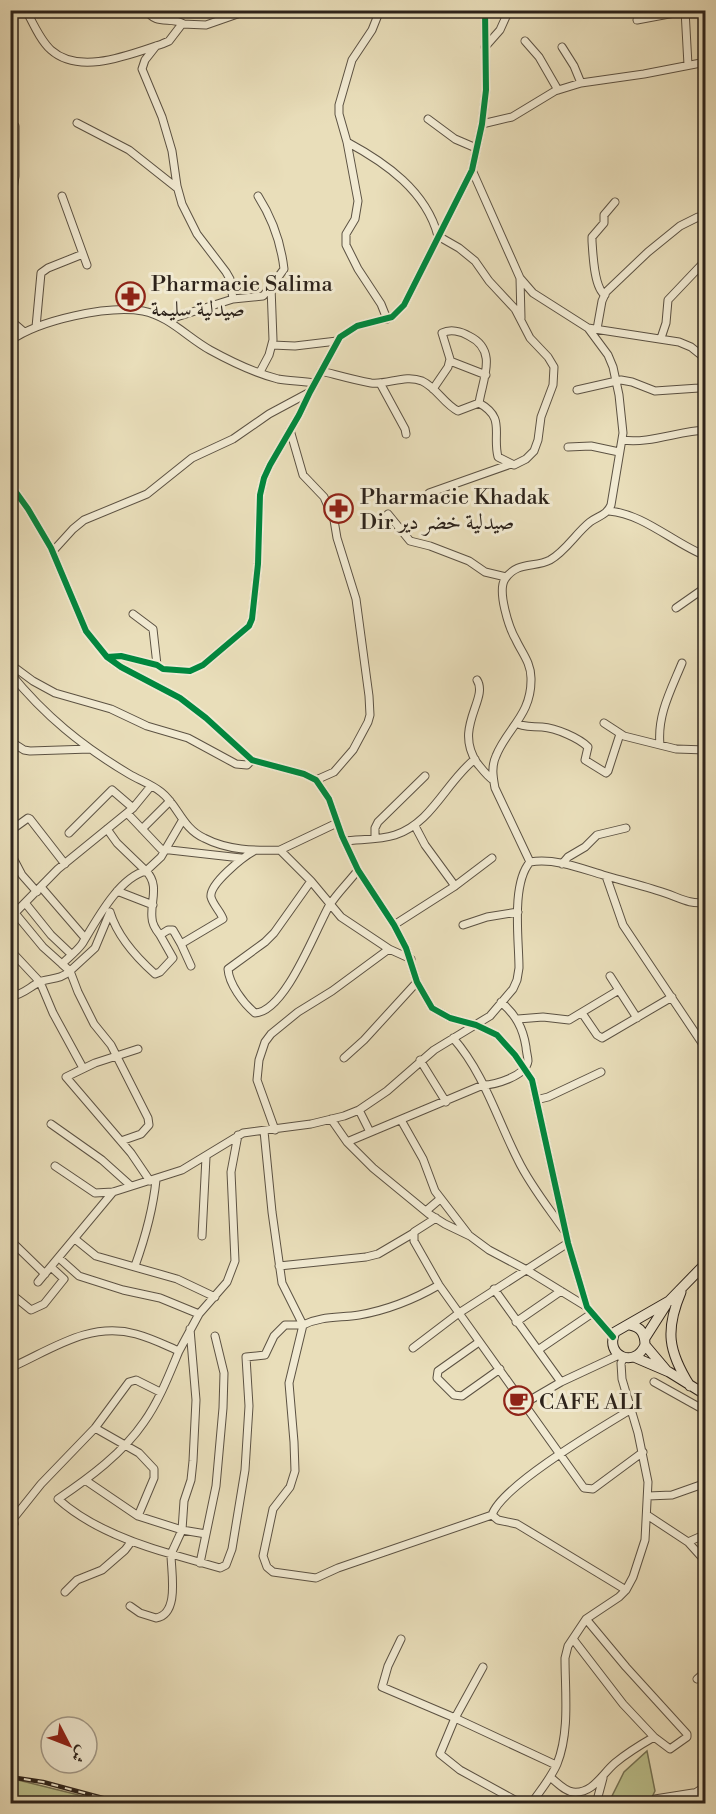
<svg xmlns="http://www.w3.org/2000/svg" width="716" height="1814" font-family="'Libre Bodoni',Amiri,serif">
	<rect width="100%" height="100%" fill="#e9deba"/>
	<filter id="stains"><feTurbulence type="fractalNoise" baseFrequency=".00333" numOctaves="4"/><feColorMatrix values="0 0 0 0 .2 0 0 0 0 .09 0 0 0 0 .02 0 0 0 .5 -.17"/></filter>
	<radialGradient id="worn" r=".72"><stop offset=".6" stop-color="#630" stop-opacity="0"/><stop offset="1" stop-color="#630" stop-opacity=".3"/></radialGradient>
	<path fill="#bbc08c" stroke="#747254" stroke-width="1.5" d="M647,1751L655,1791L649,1803L608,1804L624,1772Z
		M10,1778L111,1803H11Z"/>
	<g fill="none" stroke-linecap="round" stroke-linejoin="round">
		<defs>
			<path id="street" d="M26,10C33,23 40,40 51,50C80,76 131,54 162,44L169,41L182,24L206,25L249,10
				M147,10C155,26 171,16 184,24
				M380,10L372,30L352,60L339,105V114L347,142L358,201L355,219L346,234V245L358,269L381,304L387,319
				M685,10L688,65
				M637,20L685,11
				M525,41L539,57L558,90
				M156,46L145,60L142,69L162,117L172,151L177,186L182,204L197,234L226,272L230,279L233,299
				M485,47L500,30L509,10
				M562,47L574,66L581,83
				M705,62L706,94
				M428,119L455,139L476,148
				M77,123L129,150L177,188
				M482,124L512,117L555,91L581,83L644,74L706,62
				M347,142C386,163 426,191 438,236L459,248L475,261L489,281L515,309L530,338L548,357L554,367L553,385L541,417L538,440L534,451L526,459L514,465L498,457C492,433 506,418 479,403
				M472,170L520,278L533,293L588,328L679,342L691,347L706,359
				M258,196C272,218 281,243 284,269L271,287L273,340L269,355L260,372
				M10,210L15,176V126
				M83,254L87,265
				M520,278L521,318
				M605,295C594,288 593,255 592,241V237L604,223V215L615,202
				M10,320L24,332
				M167,320L233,299L263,296L271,287
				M36,327L41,273L48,268L83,254L62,196
				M597,329L602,301L606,292L648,252L680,226L698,217L706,221
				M661,338L666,323L668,300L706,260
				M10,341C39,320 108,305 143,311C169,316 188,338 210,350C230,361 255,373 278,379C289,381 302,381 314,383
				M272,345L295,346L337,341
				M450,361L486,375
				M321,371C337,375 354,380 371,383C388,385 405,374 422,381C437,388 444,404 458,411L479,403
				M380,383L405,429L406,434
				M433,389L448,367L450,359L442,333C450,329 461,331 469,336C498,350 483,378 479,403
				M577,390L621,380L632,382L655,391L699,388L706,385
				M290,430L303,475L324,497L334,520L337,538L356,599L369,696L370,715L368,722L353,750L334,772L316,780
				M622,440C650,444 678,431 706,430
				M568,447L591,446L619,452
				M10,484L28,509L51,548L86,631L107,657L121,667L180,698L206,718L252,760L304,774L316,780L329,799L342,836L358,870L394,925L406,948L417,982L432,1008L450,1018L476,1025L497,1035L515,1055L532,1080L568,1243L587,1307L613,1337
				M429,493L511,464
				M609,511C644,514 673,543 706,556
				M388,514L410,541L430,546L469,561L485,572L506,577
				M53,551L73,529L84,520L147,494L192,458L233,439L269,414L310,392
				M676,608L706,587
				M133,614L153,629L157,665
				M107,657L121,656L157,665L163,669L190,671L203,665L249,626L252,619L258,564L260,495L264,478L270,465L299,415L310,392L340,337L357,326L392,317L404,305L472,170L482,124L486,90L485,10
				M10,664L33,681L55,693L111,709L147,726L188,738L236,764L247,765L252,760
				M10,673C45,716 82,746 129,774C139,780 151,784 161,792C178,805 182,828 204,838C227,850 254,851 280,850
				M477,680C489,699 453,727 477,763C482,769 487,776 493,780
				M604,723L624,736L676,749L706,750
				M518,724C526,727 533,727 542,727C556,728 579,738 588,747L585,760L606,773L608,771L620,734
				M10,741L24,750L30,751L90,749
				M660,745C657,715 671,690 682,663
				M705,750L706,738
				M127,813L161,849L241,858
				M337,823L280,850L311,881L341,917L389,949L411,959
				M415,826L425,845L455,886
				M142,829L170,801
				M10,831L28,818L30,819L65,864
				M69,833L112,790L133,808
				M375,838V828L378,822L425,776
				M344,841C360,839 380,840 395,835C432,823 446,782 475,759
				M10,852L22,875L37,892
				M530,862L495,788C493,777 491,767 496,756C507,728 532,715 531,678C531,663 522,653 516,640C509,628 497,591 505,579C517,561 535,568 550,560C566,551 576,533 590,522C598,516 607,515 611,505L623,433L619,395L613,367L608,355L588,328
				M562,864L568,857L585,847L597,835L626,828
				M606,876L623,925L706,1049
				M311,881L274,933L265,942L228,969C229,984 243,1003 255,1013C285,1012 315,931 329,906C337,893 349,882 358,870
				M41,887L85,938
				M117,891L153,905
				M26,904L51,935L71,954
				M10,907L43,947L62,964
				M110,912L95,948L70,971L78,992L94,1024L111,1045L148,1118L149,1125L141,1134L121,1141
				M110,912C117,935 137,958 155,974L160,972L173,958L160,935L168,930H173L181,944
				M10,918L58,869L133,808L151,786
				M394,925L455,886L492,858
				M463,925L487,917L518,912
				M160,935C156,930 152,924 152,918C150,902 160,885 146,871L161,857L182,821
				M10,950L40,982L53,1013L83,1068
				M191,966L181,944L223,919C221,912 213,905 211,897C209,884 243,857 254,851
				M610,976L637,1018
				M10,997C25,994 30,986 42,981C53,978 61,979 70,971L62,964C68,958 77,951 82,944C96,921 119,877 146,871L117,843L107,829
				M582,1013L597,1035L602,1038L672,997
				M518,1019L543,1017L569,1020L619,990
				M453,1038C484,1073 497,1119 518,1160C530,1185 548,1207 564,1230
				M138,1049L95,1063L66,1077L131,1153L150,1181
				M344,1058L364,1040L417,982
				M420,1060L446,1102
				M536,1100L548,1097L601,1072
				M359,1110L370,1132
				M331,1119L347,1142L373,1168L429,1214L445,1224L470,1236L489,1250L525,1269L587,1307
				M401,1120L423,1159L435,1191L468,1234
				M51,1124L102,1160L131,1186
				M275,1130L257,1080L259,1060L265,1042L271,1034L298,1012L332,991L389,949
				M264,1131L272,1212L282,1283L303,1325
				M347,1142L483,1085C495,1085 526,1076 528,1061C528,1057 526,1051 526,1047C523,1028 516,1015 501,1002
				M55,1166L95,1193L113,1192L182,1170L243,1133L311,1124L344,1116L359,1110L387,1091L434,1050L490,1016L513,989L517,980L519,968C519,940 511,884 530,862C555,858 580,868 603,875C624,881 645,886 665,893C680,898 690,905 706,902
				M426,1211L440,1199
				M436,1218L414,1232V1241L439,1285L584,1488L593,1489L643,1452
				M202,1236L206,1157
				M75,1239L96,1256L177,1279L215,1297
				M10,1240L45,1274
				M59,1258L79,1276L123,1290L160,1298L199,1314L227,1282L235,1261L231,1172L238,1135
				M135,1266C145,1238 153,1210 156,1180
				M279,1266L366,1257L378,1254L412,1234
				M38,1282L113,1192
				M439,1285C413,1300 388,1310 359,1315C339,1318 321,1316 303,1325L289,1383L294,1442L295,1471L290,1487L273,1509L263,1556L267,1567L273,1572L316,1578L338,1568L492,1515
				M494,1289L561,1382
				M10,1293L31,1310L44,1304L64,1279L51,1267
				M516,1322L561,1291
				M479,1342L438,1371L437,1378L454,1395L462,1396L500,1369
				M413,1348L459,1313L568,1243
				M538,1350L591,1314
				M179,1351C169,1375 159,1401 144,1422C123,1453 89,1478 58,1499C89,1527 132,1543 171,1554L182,1530L184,1501L191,1480L193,1461L196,1400L190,1329
				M10,1368C51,1350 89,1321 136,1334C151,1338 165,1345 179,1351L199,1314
				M654,1382L706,1411
				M525,1403L561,1382L619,1355
				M95,1428L139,1453L154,1469V1478L138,1516
				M85,1480L138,1516L182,1530L206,1534
				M648,1496L672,1495L706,1483
				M647,1515L688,1542L706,1534
				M14,1524L13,1519L41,1484L95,1428L129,1382L136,1380L160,1392
				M688,1542L706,1562
				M200,1563L216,1486L223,1408L224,1373L215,1336
				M626,1590L517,1524L498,1520L492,1515C501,1486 602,1427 630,1410
				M65,1592L77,1580L102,1570L125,1550L131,1542
				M130,1606L140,1613L156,1618C180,1614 171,1572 171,1554L220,1568L226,1565L232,1549L245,1470L249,1406L246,1357L265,1355L274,1336L285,1325H303
				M586,1619L626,1667L687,1734V1737L670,1749L654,1737
				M401,1639L388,1666L382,1687L455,1718L556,1765
				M483,1667L455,1718L440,1754L460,1770L522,1804
				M697,1679L706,1671
				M550,1777C557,1782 564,1791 573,1792C593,1794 602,1774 615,1763C627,1753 640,1745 654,1737L623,1704L573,1639
				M655,1799L693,1793
				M531,1804C540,1791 551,1778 557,1764C570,1732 565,1692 565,1658L568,1646L586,1619L619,1597L626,1590L633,1577L645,1540L648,1482L638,1433L622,1379L621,1363L624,1358
				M596,1804L603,1778
				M688,1804L689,1797L706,1786"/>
			<path id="secondary" d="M681,1292C665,1330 668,1351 690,1386
				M630,1325C641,1327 645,1334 645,1345C635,1369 604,1356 615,1332L669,1301L706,1263
				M645,1338L666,1305
				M645,1345L667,1371
				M634,1357L669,1372L706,1395"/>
		</defs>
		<use href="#street" stroke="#5c5243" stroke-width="9"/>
		<use href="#secondary" stroke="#2d231b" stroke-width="11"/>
		<use href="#street" stroke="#f1ead2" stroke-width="7"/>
		<use href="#secondary" stroke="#f1ead2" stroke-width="9"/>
		<defs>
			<path id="rail" d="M10,1777L43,1782L125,1804"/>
		</defs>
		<use href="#rail" stroke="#2d231b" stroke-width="4.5"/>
		<use href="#rail" stroke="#f1ead2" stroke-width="2" stroke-dasharray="7" stroke-linecap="butt"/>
		<defs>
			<path id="cycleway" d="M10,484L28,509L51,548L86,631L107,657L121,667L180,698L206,718L252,760L304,774L316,780L329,799L342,836L358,870L394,925L406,948L417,982L432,1008L450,1018L476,1025L497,1035L515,1055L532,1080L568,1243L587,1307L613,1337
				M107,657L121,656L157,665L163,669L190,671L203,665L249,626L252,619L258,564L260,495L264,478L270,465L299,415L310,392L340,337L357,326L392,317L404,305L472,170L482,124L486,90L485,10"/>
		</defs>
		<use href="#cycleway" stroke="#f1ead2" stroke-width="10"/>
		<use href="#cycleway" stroke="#00873e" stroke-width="6"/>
	</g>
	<defs>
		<symbol id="pharmacy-ring" viewBox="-11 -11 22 22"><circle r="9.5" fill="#f1ead2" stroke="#8f2418" stroke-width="1.5"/><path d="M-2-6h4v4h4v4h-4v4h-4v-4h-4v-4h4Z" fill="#8f2418"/></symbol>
		<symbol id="cafe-ring" viewBox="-11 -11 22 22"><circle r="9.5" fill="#f1ead2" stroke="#8f2418" stroke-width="1.5"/><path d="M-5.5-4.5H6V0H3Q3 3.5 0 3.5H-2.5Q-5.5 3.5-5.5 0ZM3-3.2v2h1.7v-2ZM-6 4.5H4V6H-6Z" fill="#8f2418"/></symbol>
	</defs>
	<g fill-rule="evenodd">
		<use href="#pharmacy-ring" x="114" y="280" width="33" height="33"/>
		<use href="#pharmacy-ring" x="322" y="492" width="33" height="33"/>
		<use href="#cafe-ring" x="502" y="1384" width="33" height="33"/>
	</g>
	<g text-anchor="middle" stroke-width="6" stroke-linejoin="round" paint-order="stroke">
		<g font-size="22" fill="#2d231b" stroke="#f1ead2" text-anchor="start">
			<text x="151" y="291">Pharmacie Salima<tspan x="151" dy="25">صيدلية سليمة</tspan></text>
			<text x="360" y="504">Pharmacie Khadak<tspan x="360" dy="25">Dir صيدلية خضر دير</tspan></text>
			<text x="539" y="1409">CAFE ALI</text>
		</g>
	</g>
	<rect width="716" height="1814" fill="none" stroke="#e9deba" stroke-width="36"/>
	<rect x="12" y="12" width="692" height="1790" fill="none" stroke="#2d231b" stroke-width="3"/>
	<rect x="18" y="18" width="680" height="1778" fill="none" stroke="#2d231b" stroke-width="1.5"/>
	<g transform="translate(69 1745) rotate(132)"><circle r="28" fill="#f1ead2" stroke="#a39a89" stroke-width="1.5"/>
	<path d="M0-4.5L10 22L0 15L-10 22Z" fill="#8f2418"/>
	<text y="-9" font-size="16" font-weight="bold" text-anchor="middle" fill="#2d231b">ش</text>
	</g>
	<rect width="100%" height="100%" filter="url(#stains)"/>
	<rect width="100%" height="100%" fill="url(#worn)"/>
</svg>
